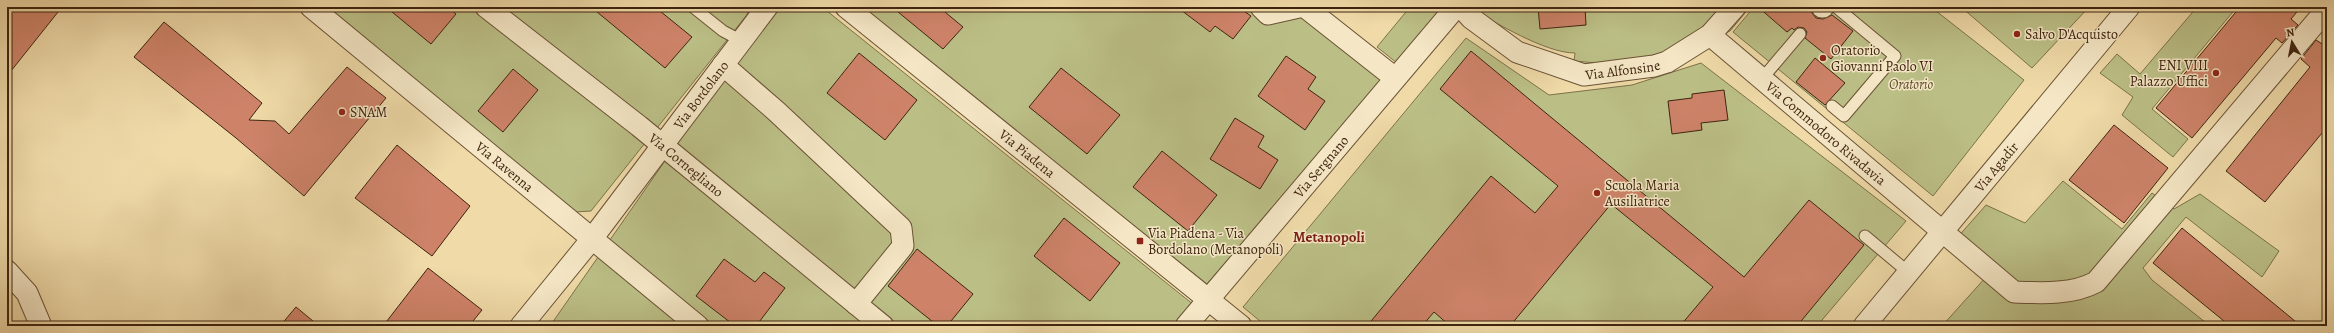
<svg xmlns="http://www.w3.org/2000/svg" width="2334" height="333" font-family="Alegreya,serif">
	<rect width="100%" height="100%" fill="#efdaa8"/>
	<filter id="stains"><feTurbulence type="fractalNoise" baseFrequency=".005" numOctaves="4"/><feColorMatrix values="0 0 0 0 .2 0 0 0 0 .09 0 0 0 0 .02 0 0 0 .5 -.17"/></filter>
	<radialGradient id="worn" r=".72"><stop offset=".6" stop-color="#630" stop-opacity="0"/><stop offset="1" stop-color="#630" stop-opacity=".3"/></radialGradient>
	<path fill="#bbbf86" stroke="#7c724a" d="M328,7H751L746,16L591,211L575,212Z
		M784,7H822L1194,305L1176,326H550L759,26Z
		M860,7H1254L1297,9L1383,78L1207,284Z
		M1410,7H1445L1397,63L1377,47Z
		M1468,7H1750L1730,31L1667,58L1620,65L1574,61L1575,53C1545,53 1495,22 1468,7Z
		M1754,7H1931L2024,80L1933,196L1733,32Z
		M1961,7H2089L2032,68Z
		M2197,7H2237L2152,109L2188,139L2173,157L2122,115L2133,97L2100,73L2117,54L2140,74Z
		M1466,38L1549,95L1632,85L1701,63L1906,221L1817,326H1266L1243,307Z
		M2063,181L2122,229L2152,193L2174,209L2200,194L2279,251L2262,277L2186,217L2143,268L2152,280L2210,326H1942L1986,277L1949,247L1986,205L2025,223Z"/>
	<path fill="#ce8369" stroke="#3e240f" d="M7,7H62L7,76Z
		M386,7H448L456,14L431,44Z
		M591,7H655L692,37L665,68Z
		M892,7H939L963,27L943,49Z
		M1177,7H1238L1251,16L1233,39L1215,26L1210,32Z
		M1538,7H1585L1586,25L1540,29Z
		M1758,7H1810L1812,13L1816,18L1823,19L1832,15L1853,31L1831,59L1805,38L1807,32L1804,28L1798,27L1794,30L1792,28L1787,32Z
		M2240,7H2301L2291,19L2298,25L2282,43L2276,38L2192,138L2156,108Z
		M164,22L262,103L249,120L275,121L289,134L347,67L386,98L304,196L236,138L134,57Z
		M2316,40L2327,47V127L2265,202L2226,171L2310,67L2301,59Z
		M1471,51L1744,277L1809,200L1864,245L1797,326H1680L1713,287L1611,204L1510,326H1450L1434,312L1422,326H1367L1491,176L1535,213L1558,186L1440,89Z
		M859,53L917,100L885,140L827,93Z
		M1286,56L1316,77L1308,89L1325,101L1305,130L1258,96Z
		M1815,58L1845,83L1825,105L1796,82Z
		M1061,68L1120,115L1087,154L1029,107Z
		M513,69L538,90L503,132L478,111Z
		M1724,90L1728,120L1701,123L1702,130L1672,134L1668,101L1692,98V94Z
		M1235,118L1264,136L1258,147L1278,160L1260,189L1210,159Z
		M2114,125L2168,168L2124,223L2069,180Z
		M397,145L470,206L432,256L355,198Z
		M1162,151L1217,195L1188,231L1133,187Z
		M1064,218L1120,263L1090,301L1034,256Z
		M2182,228L2301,326H2230L2153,263Z
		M917,249L973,294L947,326H938L888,286Z
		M724,259L755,282L764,272L785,288L756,326H735L696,296Z
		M428,268L482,310L469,326H383Z
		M296,307L319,326H280Z"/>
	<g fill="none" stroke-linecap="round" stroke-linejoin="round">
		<defs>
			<path id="lane" d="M693,7L723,31L742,41
				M1761,80L1800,34
				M1832,106L1844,116L1895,56L1836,7
				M1865,236L1908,272"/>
			<g id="street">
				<path id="s1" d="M311,7L698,326"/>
				<path id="s2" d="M486,7L639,126L883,326"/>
				<path id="s3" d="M846,7L1241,326"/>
				<path d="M1261,7L1268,14L1299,7"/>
				<path d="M1305,7L1395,78"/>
				<path id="s4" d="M1461,7L1471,18L1517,52L1584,75L1654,66L1667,62L1710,35L1735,7"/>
				<path d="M1822,7H1823"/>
				<path id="s5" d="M1710,35L2014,292C2041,293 2072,295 2096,282L2327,9"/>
				<path d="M723,65L776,111L901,228L903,246L856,304"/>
				<path d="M7,271L27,293L41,326"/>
				<path id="s6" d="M521,326L591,240L767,7"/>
				<path id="s7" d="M1186,326L1456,7"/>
				<path id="s8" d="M1864,326L2129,7"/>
			</g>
		</defs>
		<use href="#lane" stroke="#6a5235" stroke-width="13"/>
		<use href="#street" stroke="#6a5235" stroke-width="23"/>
		<use href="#lane" stroke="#f5e7c6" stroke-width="11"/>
		<use href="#street" stroke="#f5e7c6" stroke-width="21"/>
	</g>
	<g fill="#8f2418" stroke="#f5e7c6" stroke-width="1.5">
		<circle cx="2017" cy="34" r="4"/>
		<circle cx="1823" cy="58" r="4"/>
		<circle cx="2216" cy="73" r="4"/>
		<circle cx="342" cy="112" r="4"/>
		<circle cx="1597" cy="193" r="4"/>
		<rect x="1136" y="237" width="8" height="8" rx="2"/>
	</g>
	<g text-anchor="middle" stroke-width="3" stroke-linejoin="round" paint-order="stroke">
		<g font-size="14" fill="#3e240f" stroke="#f5e7c6" text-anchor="start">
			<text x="2025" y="39">Salvo D'Acquisto</text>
			<text x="1831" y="55">Oratorio<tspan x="1831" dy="16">Giovanni Paolo VI</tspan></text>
			<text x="2208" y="70" text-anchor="end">ENI VIII<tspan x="2208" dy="16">Palazzo Uffici</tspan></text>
			<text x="350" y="117">SNAM</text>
			<text x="1605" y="190">Scuola Maria<tspan x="1605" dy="16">Ausiliatrice</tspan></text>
			<text x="1148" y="238">Via Piadena - Via<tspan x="1148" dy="16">Bordolano (Metanopoli)</tspan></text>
		</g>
		<g font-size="14" fill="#3e240f" stroke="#f5e7c6">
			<text dy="5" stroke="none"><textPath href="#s4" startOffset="182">Via Alfonsine</textPath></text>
			<text dy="5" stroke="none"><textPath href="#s6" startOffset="293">Via Bordolano</textPath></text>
			<text dy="5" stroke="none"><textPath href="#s5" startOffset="152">Via Commodoro Rivadavia</textPath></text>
			<text dy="5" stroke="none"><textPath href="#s3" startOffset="233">Via Piadena</textPath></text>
			<text dy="5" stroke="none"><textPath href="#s2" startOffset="255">Via Cornegliano</textPath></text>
			<text dy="5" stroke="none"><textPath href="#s7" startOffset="209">Via Sergnano</textPath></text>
			<text dy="5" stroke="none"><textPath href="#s8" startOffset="207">Via Agadir</textPath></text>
			<text dy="5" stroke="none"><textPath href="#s1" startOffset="251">Via Ravenna</textPath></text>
		</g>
		<g font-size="14" font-style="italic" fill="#5d4b2d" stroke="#f5e7c6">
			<text x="1911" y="89">Oratorio</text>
		</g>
		<g font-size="15" font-weight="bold" fill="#7a1f14" stroke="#f5e7c6">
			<text x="1329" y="242">Metanopoli</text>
		</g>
	</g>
	<rect width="2334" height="333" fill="none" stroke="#efdaa8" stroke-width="24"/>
	<rect x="8" y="8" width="2318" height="317" fill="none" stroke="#3e240f" stroke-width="2"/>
	<rect x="12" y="12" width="2310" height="309" fill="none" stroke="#3e240f"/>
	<g transform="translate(2292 42) rotate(350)" stroke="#f5e7c6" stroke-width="3" paint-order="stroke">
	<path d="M0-3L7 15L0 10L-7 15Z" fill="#3e240f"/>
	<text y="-6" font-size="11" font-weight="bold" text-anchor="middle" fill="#3e240f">N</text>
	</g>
	<rect width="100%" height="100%" filter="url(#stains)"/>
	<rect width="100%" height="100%" fill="url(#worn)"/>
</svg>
